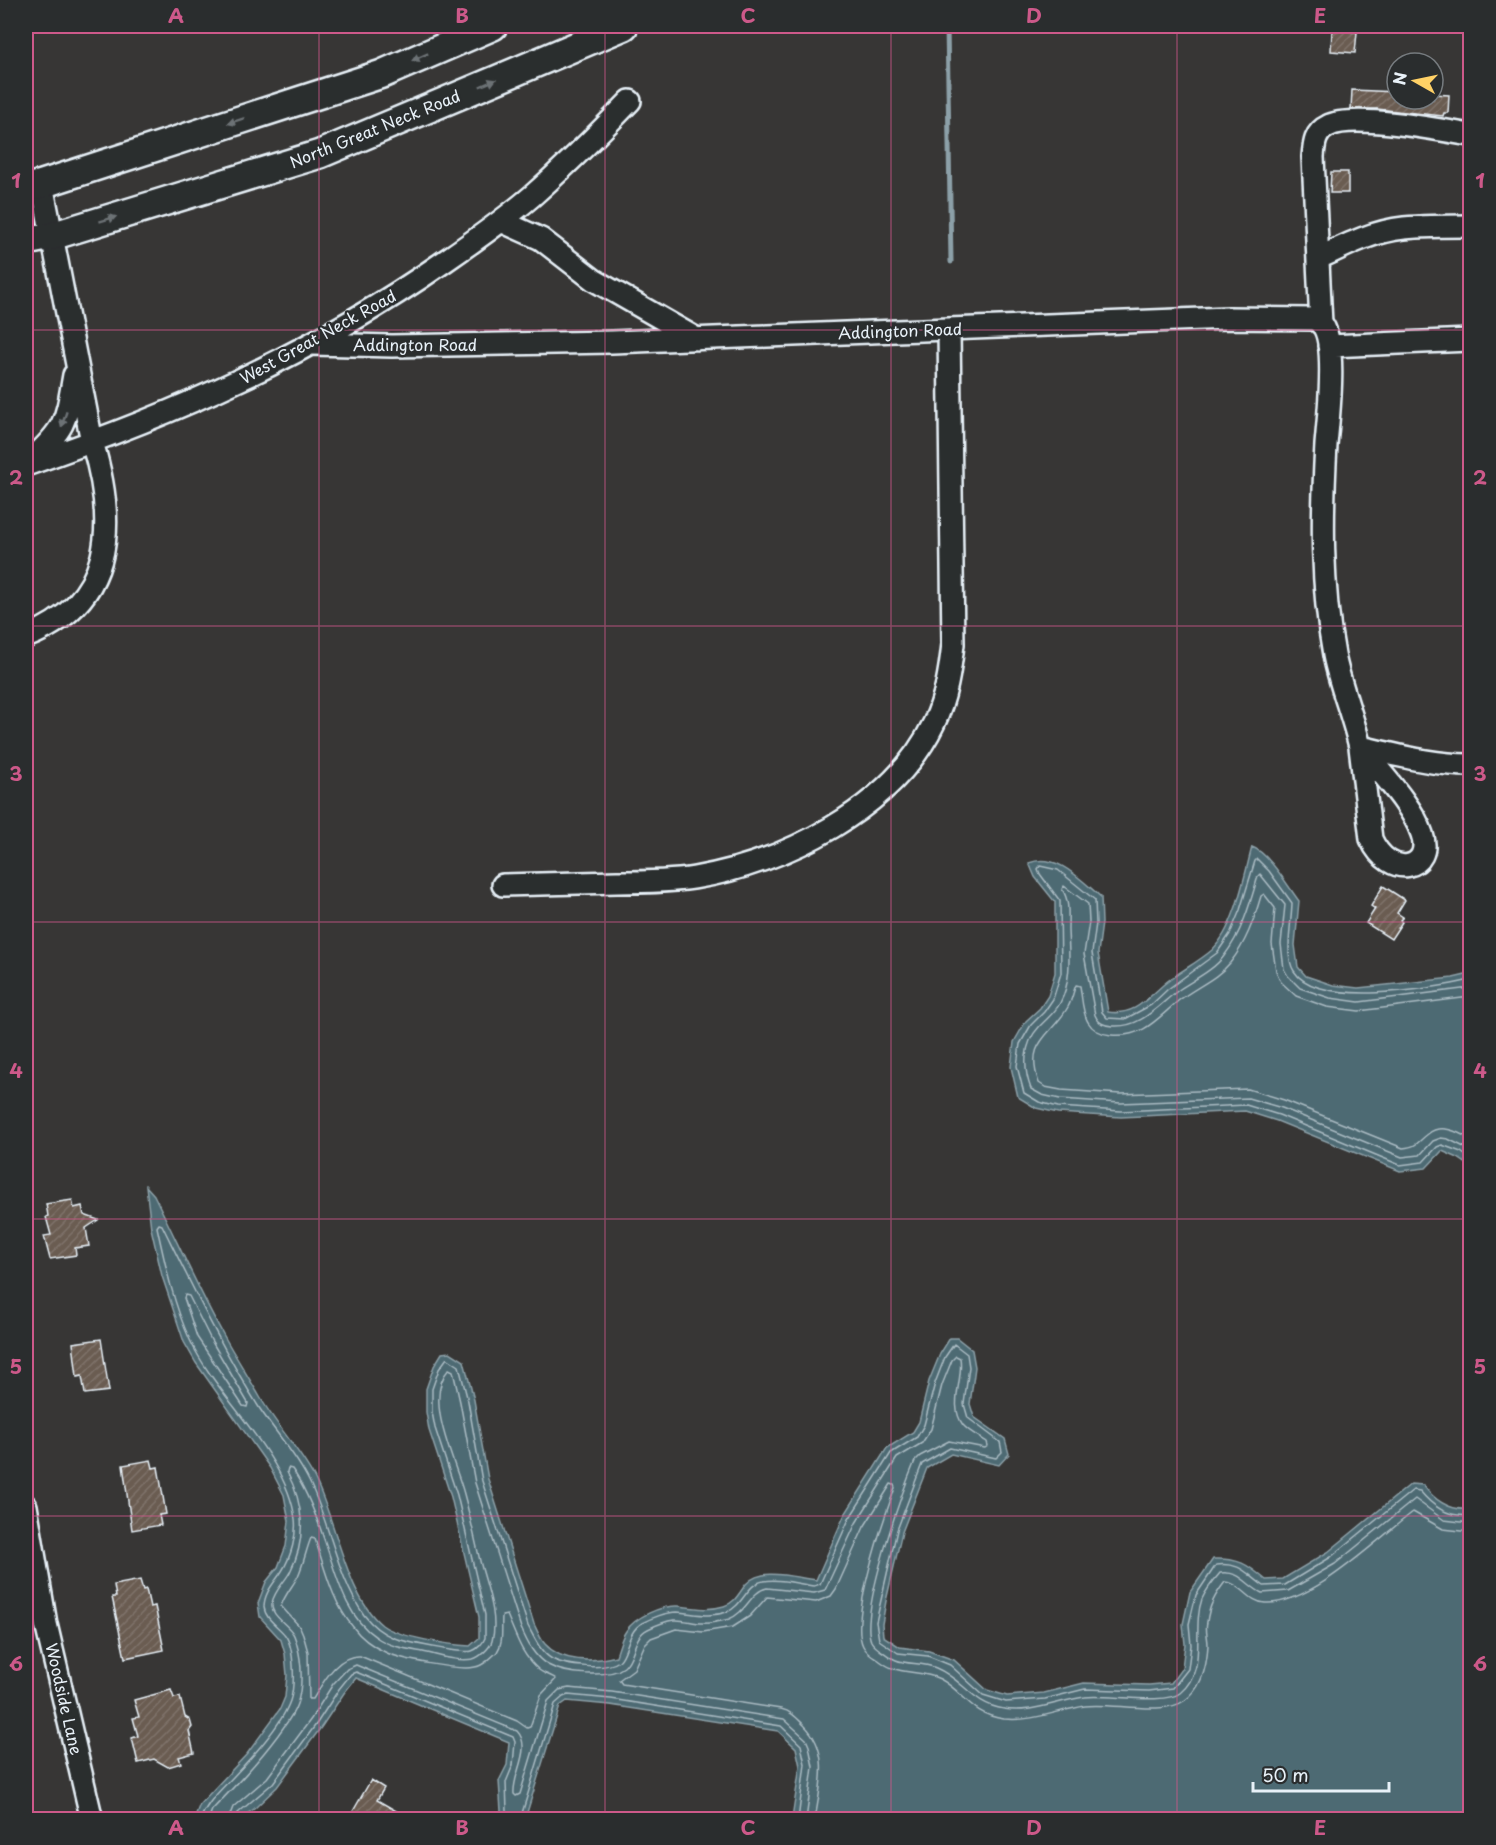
<svg xmlns="http://www.w3.org/2000/svg" width="1496" height="1845" font-family="'Playpen Sans',sans-serif">
	<defs>
		<pattern id="building-hatch" width="6" height="6" patternUnits="userSpaceOnUse" patternTransform="scale(1.5)"><rect width="6" height="6" fill="#6a5b51"/><path d="M-1 1l2-2M0 6l6-6M5 7l2-2" fill="none" stroke="#7f736b"/></pattern>
	</defs>
	<rect width="100%" height="100%" fill="#373635"/>
	<filter id="ink" filterUnits="userSpaceOnUse"><feTurbulence type="fractalNoise" baseFrequency=".0167" numOctaves="2"/><feDisplacementMap in="SourceGraphic" scale="12" xChannelSelector="R" yChannelSelector="G"/><feConvolveMatrix kernelMatrix="1 2 1 2 8 2 1 2 1" color-interpolation-filters="sRGB"/></filter>
	<g filter="url(#ink)">
		<path fill="#4e6a73" stroke="#8ca0a8" stroke-width="1.5" d="M1252,847C1268,852 1289,888 1299,901L1295,945L1298,967L1306,976L1333,985L1358,988L1453,978L1470,974V1166L1458,1158L1442,1151L1426,1168L1400,1171L1277,1121L1245,1111L1121,1117L1058,1113L1036,1108L1018,1097L1011,1067L1014,1042L1026,1021L1040,1008L1048,996L1055,973V902L1035,877L1029,863C1057,852 1081,880 1101,897L1102,923L1098,953L1108,1012C1133,1016 1145,1001 1163,985C1178,972 1197,963 1212,950C1235,928 1244,877 1252,847Z
			M146,1186L154,1195C177,1241 198,1289 223,1334C235,1356 248,1376 260,1397C276,1425 299,1449 314,1477C336,1519 346,1596 382,1625C398,1637 449,1645 470,1646L479,1638V1617L451,1497L429,1430L426,1412V1389L434,1366L442,1353L450,1352L464,1361L474,1400L488,1479L534,1624C537,1630 540,1639 545,1644C562,1663 593,1662 616,1656C619,1648 621,1638 626,1631C635,1617 662,1605 678,1606C694,1608 708,1611 724,1606C735,1603 739,1593 746,1584C762,1566 795,1578 816,1580L844,1516L887,1448L913,1432L919,1422L929,1381L940,1354L950,1338H957L972,1350L975,1367L970,1404L974,1417L1005,1439L1009,1454L999,1465L951,1454L927,1468L902,1532L886,1601L882,1624L883,1636L900,1647L929,1651L954,1660L987,1690L1007,1696L1044,1693L1084,1683L1149,1685L1171,1683L1182,1668L1185,1644L1183,1624L1190,1592L1213,1559C1239,1558 1247,1564 1266,1580L1283,1579L1328,1552L1411,1484L1423,1485C1435,1501 1450,1511 1470,1509V1819H792L800,1766L796,1748L778,1731L610,1705L567,1701L560,1706L525,1819H499L501,1811L499,1781L507,1765L509,1742L356,1678L344,1693L322,1726L277,1787L254,1809L239,1819H194L200,1804L247,1754L280,1709L285,1697L287,1675L285,1654L281,1640L260,1617L258,1603L266,1582L278,1567L286,1546L289,1521L284,1495L270,1468L196,1363L184,1342L162,1276L151,1228Z"/>
		<g fill="none" stroke-linecap="round" stroke-linejoin="round">
			<path stroke="#aabbc3" stroke-width="1.5" d="M1470,980C1434,989 1317,1008 1294,971C1284,957 1292,920 1292,903L1269,871L1257,859L1255,861L1240,910L1230,934L1217,953L1168,989L1151,1005L1125,1019L1107,1018L1102,1012L1092,953L1096,923L1095,900L1058,870L1040,866L1038,869L1040,874L1060,901L1061,973L1053,999L1044,1012L1031,1025L1020,1044L1017,1066L1024,1093L1039,1102L1058,1107L1121,1111L1246,1105L1279,1115L1400,1165L1423,1162L1437,1147L1442,1145L1461,1152L1470,1159
				M1470,988L1359,1002L1330,998L1300,988L1288,976L1284,969L1281,944L1285,905L1260,874L1258,876C1250,904 1242,933 1224,956C1214,970 1193,980 1180,989C1158,1005 1142,1028 1113,1026C1104,1025 1099,1024 1095,1015L1084,954L1089,922L1088,904L1064,886L1062,889C1070,901 1068,915 1068,930C1069,954 1072,981 1060,1003C1055,1013 1046,1019 1039,1027C1023,1044 1023,1068 1031,1089L1042,1095L1060,1099L1121,1103L1248,1098L1282,1108L1402,1157L1420,1155L1433,1141L1441,1138L1448,1139L1470,1150
				M1470,997L1359,1011L1327,1007L1296,996L1281,982L1276,971L1272,944L1275,908L1264,894L1261,896C1254,920 1246,943 1230,963C1217,979 1194,988 1178,1001C1156,1020 1143,1038 1111,1035C1101,1034 1093,1031 1088,1022C1082,1012 1082,997 1080,986L1076,985C1073,992 1072,1000 1068,1007C1051,1037 1024,1041 1039,1083L1045,1087L1061,1090L1121,1094L1248,1089L1284,1100L1403,1148C1419,1146 1417,1142 1428,1134C1441,1123 1458,1132 1470,1139
				M185,1295L189,1296L211,1340L248,1403L247,1407L243,1406L197,1337L184,1298Z
				M311,1538L315,1539C325,1569 332,1602 353,1627C361,1638 372,1646 385,1652C399,1659 459,1671 475,1667C483,1666 491,1658 497,1652C504,1642 501,1628 502,1616L507,1615C516,1635 521,1655 539,1670C544,1674 551,1675 556,1679L541,1695L530,1727L527,1728L517,1721L360,1656C337,1655 324,1681 313,1699H309L308,1652L303,1634L300,1627L281,1606C285,1594 293,1586 298,1576C304,1563 306,1550 311,1538Z
				M200,1820C207,1802 220,1791 233,1777C251,1758 281,1726 290,1701C295,1687 295,1648 285,1635C278,1626 265,1619 264,1607C264,1592 275,1582 282,1571C291,1557 297,1535 295,1519C287,1455 217,1398 190,1340C174,1306 165,1264 157,1227L159,1224L162,1225C193,1288 223,1351 260,1409C276,1433 297,1456 309,1481C330,1523 337,1577 364,1615C371,1624 382,1633 392,1637C403,1642 463,1654 472,1651C478,1649 483,1643 485,1638V1615L457,1495L435,1428L432,1412V1389L439,1369L447,1358L459,1366L468,1401L482,1481L528,1626C534,1637 540,1652 552,1659C565,1666 606,1671 619,1661C628,1654 626,1633 642,1623C651,1618 667,1612 677,1612C694,1613 709,1618 727,1612C743,1606 747,1583 764,1581C780,1578 799,1584 814,1586L820,1584L849,1519L891,1453L917,1437L924,1425L935,1383L945,1357L954,1344L967,1354L969,1367L964,1404L968,1418L1000,1442L1002,1452L996,1458L950,1448L922,1464L897,1530L876,1622L879,1640L898,1653L928,1656L950,1665L983,1695L1006,1702L1045,1699L1085,1689L1149,1691L1173,1688L1188,1669L1191,1645L1189,1624L1196,1595L1216,1565C1242,1562 1246,1574 1264,1586L1285,1585L1331,1557L1413,1490L1420,1491C1433,1507 1449,1518 1470,1515
				M208,1820L212,1810C235,1786 258,1762 278,1735C285,1725 293,1716 297,1704C303,1687 302,1662 297,1645C296,1641 295,1636 292,1632C286,1623 270,1615 272,1603C274,1591 284,1583 290,1572C307,1539 304,1504 287,1472L288,1468L292,1469C306,1489 316,1515 324,1539C336,1572 344,1616 376,1637C390,1647 407,1649 423,1652C438,1655 457,1662 473,1659C480,1657 490,1648 492,1641C499,1616 486,1585 480,1561C475,1539 470,1516 464,1494C456,1462 422,1398 449,1369L453,1371L460,1402L475,1483L521,1628C527,1642 534,1657 548,1665C564,1674 609,1679 624,1667C636,1657 632,1637 648,1629C656,1625 666,1621 674,1620C683,1619 693,1623 702,1623C710,1624 721,1621 729,1619C746,1613 751,1591 767,1588L814,1593L825,1590L856,1523L897,1458L922,1443L931,1429L942,1385L952,1360L956,1356L960,1358C964,1379 948,1405 963,1425C969,1432 980,1437 987,1442L988,1446L985,1448L949,1441L920,1456L915,1461C902,1492 859,1613 871,1641C873,1645 876,1647 880,1650C885,1653 890,1658 896,1660C908,1665 922,1662 936,1668C963,1679 972,1704 1004,1709C1029,1714 1060,1700 1085,1697C1106,1694 1165,1705 1180,1693C1209,1669 1191,1630 1202,1599C1206,1590 1214,1580 1220,1573C1240,1570 1247,1586 1262,1593L1288,1591L1335,1564L1415,1499L1444,1520L1470,1523
				M228,1820L233,1807L267,1778L311,1719L333,1684L347,1669L356,1665L517,1731C533,1748 512,1774 514,1794L516,1796L520,1794L548,1701L559,1690L569,1688L612,1692L784,1719L806,1739L809,1746L813,1767L806,1820
				M236,1820L238,1813L273,1783L317,1723L339,1689L351,1674L356,1672L513,1737L515,1742L513,1765L506,1782L507,1811L505,1820
				M520,1820L555,1704L563,1697L568,1695L611,1699L781,1726L801,1745L805,1764L798,1820
				M815,1820C820,1786 831,1752 804,1725C797,1718 791,1711 781,1709L622,1684L619,1680L634,1669L645,1644L651,1638L676,1629L703,1632L733,1627L750,1616L767,1597L816,1602L831,1596L836,1589L864,1527L891,1484L894,1485L895,1488C884,1518 849,1619 863,1646C866,1652 871,1655 876,1658C881,1662 886,1666 892,1668C907,1674 924,1671 940,1679C965,1692 969,1714 1004,1719C1032,1722 1059,1710 1085,1706C1110,1702 1163,1716 1184,1701C1202,1689 1207,1665 1208,1645C1208,1637 1205,1630 1207,1622C1209,1606 1215,1595 1225,1582C1242,1583 1248,1602 1265,1603C1311,1606 1377,1539 1413,1512L1443,1529L1470,1532"/>
			<path stroke="#8ca0a8" stroke-width="5" d="M947,26L951,262"/>
		</g>
		<path fill="url(#building-hatch)" stroke="#e8f1f8" stroke-width="1.5" d="M1332,30L1357,32L1355,53L1331,51Z
			M1352,90L1397,92V99H1433V94L1449,95L1448,113H1444L1443,116L1377,109H1351Z
			M1331,172H1348V193H1330Z
			M1383,886L1405,900L1397,913L1403,917L1400,920L1402,922L1391,939L1366,923L1375,909L1371,906Z
			M72,1200L74,1208L82,1206L84,1215L98,1220L86,1228L89,1246L75,1248L76,1255L50,1259L44,1236L51,1235L46,1217L48,1216L46,1204Z
			M101,1339L109,1391L85,1394L82,1376L77,1377L73,1343Z
			M151,1460L153,1468L158,1467L166,1514L159,1515L161,1525L132,1530L123,1465Z
			M140,1580L143,1590L146,1589L150,1607L155,1606L164,1650L125,1658L112,1597H116L114,1585Z
			M171,1690L174,1698L180,1697L185,1717L190,1720L192,1727L189,1731L194,1753L179,1757L181,1763L168,1767L154,1759L138,1763L132,1738L138,1736L133,1718L139,1717L134,1700Z
			M371,1780L384,1788L377,1800L412,1820H348Z"/>
		<g fill="none" stroke-linecap="round" stroke-linejoin="round">
			<defs>
				<path id="minor" d="M501,221L541,239L594,280L697,339
					M1319,258C1346,245 1374,231 1404,228C1426,226 1448,226 1470,226
					M1321,324L1313,157C1314,144 1315,132 1328,126C1352,113 1442,130 1470,135
					M313,344L392,346L612,342L1228,318L1313,319C1316,320 1319,321 1321,323C1338,341 1328,420 1326,445C1322,514 1321,586 1334,655C1340,686 1353,716 1360,747C1397,755 1433,765 1470,765
					M1329,346L1470,340
					M32,459C67,427 66,420 74,375
					M26,465C178,413 312,354 445,261C474,241 504,220 532,196C566,166 598,134 630,101
					M26,637C115,602 117,524 92,442L42,184
					M1360,747C1379,771 1413,806 1422,834C1434,869 1390,881 1371,839Z
					M503,885C541,884 579,883 617,882C643,882 669,882 694,878C784,863 893,809 934,723C946,698 950,671 953,644L949,330
					M26,1506L46,1624L92,1820"/>
				<path id="major" d="M26,188L42,184L382,74L493,26
					M26,241L52,236L320,154L624,26"/>
			</defs>
			<use href="#minor" stroke="#e8f1f8" stroke-width="26"/>
			<use href="#major" stroke="#e8f1f8" stroke-width="32"/>
			<use href="#minor" stroke="#2a2d2e" stroke-width="21"/>
			<use href="#major" stroke="#2a2d2e" stroke-width="27"/>
		</g>
		<defs><path id="oneway-solid" d="M-6-.8H1V-3.2L6.5 0L1 3.2V.8H-6Z" transform="scale(1.5)"/></defs>
		<g fill="#6c7275">
			<use href="#oneway-solid" transform="translate(420 57) rotate(156)"/>
			<use href="#oneway-solid" transform="translate(488 83) rotate(-23)"/>
			<use href="#oneway-solid" transform="translate(236 121) rotate(162)"/>
			<use href="#oneway-solid" transform="translate(108 219) rotate(-17)"/>
			<use href="#oneway-solid" transform="translate(64 419) rotate(109)"/>
		</g>
	</g>
	<path fill="none" stroke="#cd598a" stroke-width="1.5" stroke-opacity="0.55" d="M319,26V1820M605,26V1820M891,26V1820M1177,26V1820M26,330H1470M26,626H1470M26,922H1470M26,1219H1470M26,1516H1470"/>
	<g text-anchor="middle" stroke-width="4.5" stroke-linejoin="round" paint-order="stroke">
		<g font-size="16" fill="#e8f1f8" stroke="#2a2d2e">
			<text transform="translate(375 129) rotate(-22)" y="6">North Great Neck Road</text>
			<text transform="translate(900 331) rotate(-2)" y="6">Addington Road</text>
			<text transform="translate(318 337) rotate(-29)" y="6">West Great Neck Road</text>
			<text x="415" y="351">Addington Road</text>
			<text transform="translate(64 1699) rotate(77)" y="6">Woodside Lane</text>
		</g>
	</g>
	<rect width="1496" height="1845" fill="none" stroke="#2a2d2e" stroke-width="66"/>
	<g transform="translate(1415 81) rotate(279)"><circle r="28" fill="#2a2d2e" stroke="#767b7f" stroke-width="1.5"/>
	<path d="M0-4.5L10 22L0 15L-10 22Z" fill="#ffd166"/>
	<text y="-9" font-size="16" font-weight="bold" text-anchor="middle" fill="#e8f1f8">N</text>
	</g>
	<path d="M1253 1782v9h136v-9" fill="none" stroke="#e8f1f8" stroke-width="3"/>
	<text x="1262" y="1782" font-size="18" fill="#e8f1f8" stroke="#2a2d2e" stroke-width="4.5" paint-order="stroke">50 m</text>
	<rect x="33" y="33" width="1430" height="1779" fill="none" stroke="#cd598a" stroke-width="2"/>
	<g font-size="20" text-anchor="middle" font-weight="bold" fill="#cd598a">
		<text x="176" y="23">A</text>
		<text x="462" y="23">B</text>
		<text x="748" y="23">C</text>
		<text x="1034" y="23">D</text>
		<text x="1320" y="23">E</text>
		<text x="16" y="188">1</text>
		<text x="1480" y="188">1</text>
		<text x="16" y="485">2</text>
		<text x="1480" y="485">2</text>
		<text x="16" y="781">3</text>
		<text x="1480" y="781">3</text>
		<text x="16" y="1078">4</text>
		<text x="1480" y="1078">4</text>
		<text x="16" y="1374">5</text>
		<text x="1480" y="1374">5</text>
		<text x="16" y="1671">6</text>
		<text x="1480" y="1671">6</text>
		<text x="176" y="1835">A</text>
		<text x="462" y="1835">B</text>
		<text x="748" y="1835">C</text>
		<text x="1034" y="1835">D</text>
		<text x="1320" y="1835">E</text>
	</g>
</svg>
